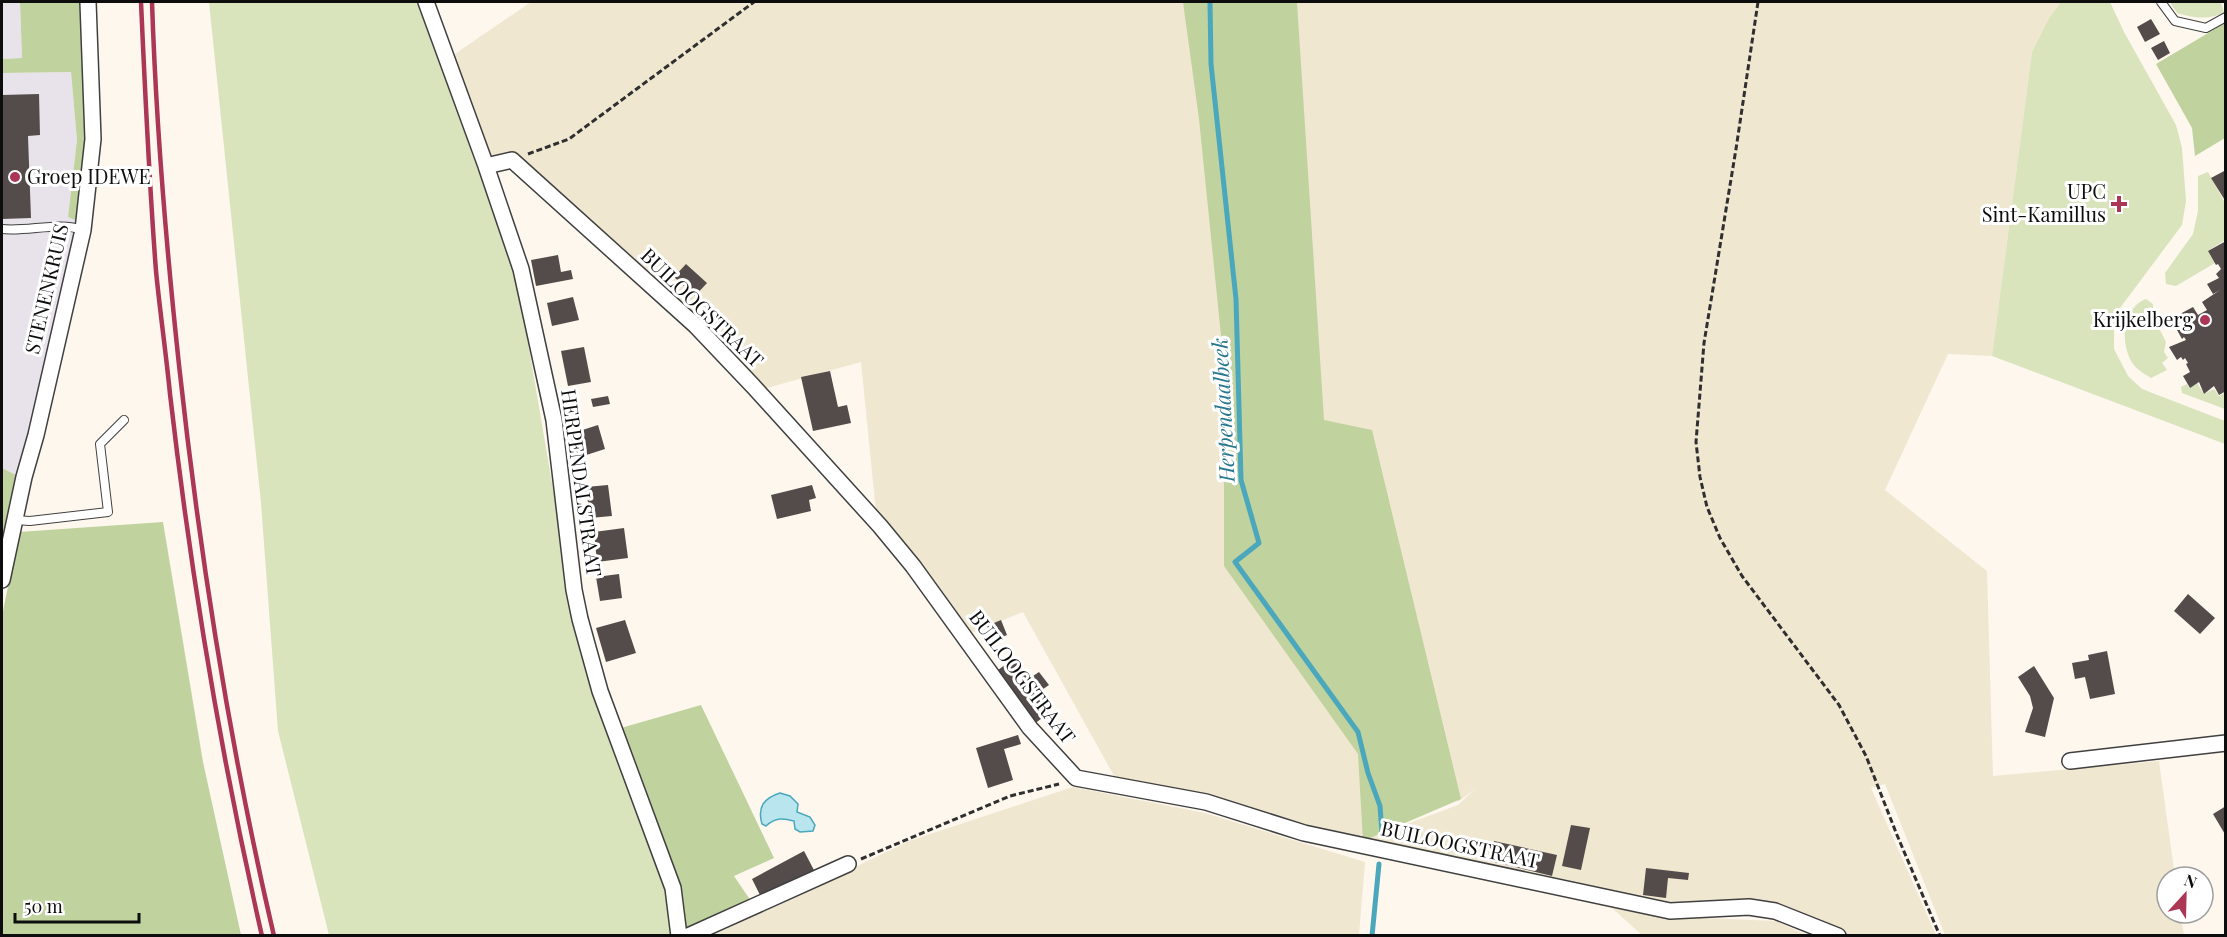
<svg xmlns="http://www.w3.org/2000/svg" width="2227" height="937" font-family="'Playfair Display',serif">
	<rect width="100%" height="100%" fill="#fdf7ee"/>
	<path fill="#e8e2ea" d="M2,2H20L22,58L2,59Z
		M71,72L77,140L68,217L79,222L20,477L2,468V73Z"/>
	<path fill="#f0e7d1" d="M531,2H1185L1365,756L1366,839L1458,805L1476,788L1458,802L1371,434L1321,424L1296,2H2061L2049,18L2032,52L1992,356L1948,354L1885,490L1987,571L1993,776L2159,761L2175,877H2167V913H2180L2184,935H1945L1885,784L1871,788L1936,935H1839L1776,904H1682L1359,842L1208,794L1118,783L1023,612L971,633L876,512L861,362L763,389L515,153L490,156L449,58Z
		M1073,787L1205,813L1365,862L1359,935L712,936L909,841Z
		M1604,901L1682,917L1775,921L1807,935H1642Z"/>
	<path fill="#d9e3bc" d="M209,2H417L517,278L577,630L667,890L671,935H329L278,731L261,503Z
		M2061,2H2110L2124,32L2176,125L2182,148L2186,201L2182,225L2120,308L2114,327V349L2128,376L2142,389L2225,421V444L1992,356L2032,52L2049,18Z
		M2170,2H2221L2224,13C2208,20 2193,18 2177,13Z
		M2208,172L2225,203V240L2208,251L2215,263L2176,286L2166,284L2165,273L2193,234L2198,211V176Z
		M2146,299L2153,304L2154,318L2166,342L2164,352L2168,358L2162,363L2167,370L2151,378C2143,373 2134,368 2130,359C2120,339 2124,307 2146,299Z
		M2197,383L2204,394L2214,389L2219,396L2224,393L2225,409L2182,393L2181,387L2187,384L2189,388Z"/>
	<path fill="#c0d29e" d="M20,2H83L88,138L79,222L68,217L77,140L71,72L2,73V59L22,58Z
		M1183,2H1297L1324,420L1372,430L1461,799L1363,841L1358,754L1224,566V365L1199,119Z
		M2225,23V138L2195,156L2192,128L2156,64Z
		M2,468L20,477L2,553Z
		M163,522L203,762L241,935L2,936V616L19,532Z
		M701,705L774,858L734,876L755,907L688,935L677,914L614,730Z"/>
	<path fill="#b9e6ee" stroke="#4aa7bc" stroke-width="1.5" d="M780,793L790,796L798,804L797,812L810,817L815,825L813,831L800,832L795,829L794,821C783,818 776,817 766,826L762,824C757,807 764,798 780,793Z"/>
	<g fill="none" stroke-linecap="round" stroke-linejoin="round">
		<path stroke="#4aa7bc" stroke-width="5" d="M1210,2L1211,64L1236,299L1241,480L1259,543L1235,562L1358,732L1368,773L1380,806L1382,833
			M1372,936L1379,864"/>
	</g>
	<path fill="#544c4a" d="M2151,19L2160,34L2145,42L2137,27Z
		M2164,41L2170,53L2158,60L2151,48Z
		M39,94L40,135L28,136L31,218L2,219V95Z
		M2226,170V202L2211,178Z
		M2226,241V391L2219,395L2214,386L2204,394L2199,382L2190,388L2183,376L2190,372L2186,364L2188,363L2185,358L2183,360L2181,357L2177,360L2169,347L2186,340L2184,337L2182,339L2177,330L2187,324L2180,314L2193,307L2198,315L2207,310L2202,302L2220,290L2213,294L2207,284L2219,278L2216,274L2221,269L2218,264L2216,265L2208,251Z
		M558,255L561,272L571,270L573,279L536,286L531,260Z
		M686,264L707,283L695,296L674,277Z
		M573,297L579,320L552,326L547,303Z
		M584,347L591,382L568,386L561,351Z
		M830,371L838,407L847,405L851,423L813,431L801,377Z
		M608,396L610,404L593,407L591,399Z
		M598,425L605,449L577,458L570,434Z
		M608,485L612,516L590,518L586,487Z
		M812,485L816,498L809,500L811,511L777,519L771,495Z
		M624,528L628,558L597,562L594,532Z
		M619,574L622,598L600,601L596,577Z
		M2188,594L2215,618L2200,634L2174,611Z
		M625,620L636,653L606,662L596,628Z
		M1001,620L1007,635L993,641L987,626Z
		M2107,651L2115,694L2090,699L2085,677L2075,679L2072,663L2089,660L2088,655Z
		M1015,657L1030,678L1039,672L1049,685L1036,694L1049,713L1034,724L993,674Z
		M2034,666L2054,698L2045,737L2025,732L2033,708L2030,696L2018,677Z
		M1018,735L1021,744L1004,749L1013,780L988,788L976,748Z
		M2226,806V836L2213,814Z
		M1571,825L1590,828L1581,870L1562,866Z
		M1494,841L1557,855L1552,876L1490,861Z
		M804,851L815,872L762,899L752,879Z
		M1646,868L1689,873L1688,880L1668,878L1666,898L1643,895Z"/>
	<g fill="none" stroke-linecap="round" stroke-linejoin="round">
		<defs>
			<path id="lane" d="M2161,2L2175,21L2206,28L2226,17
				M2,229C28,232 59,221 83,230
				M15,520L30,521L108,512L100,444L124,420"/>
			<path id="street" d="M426,2L486,166L521,269L554,420L574,590L580,619L600,691L673,888L679,936
				M486,166L512,160L696,326L753,386L880,526L913,566L1030,728L1076,778L1206,802L1304,833L1670,911L1749,907L1775,911L1838,936
				M2,580L24,477L36,435L83,230L93,139L88,2
				M2070,761L2226,743
				M688,936L848,864"/>
		</defs>
		<use href="#lane" stroke="#404040" stroke-width="10"/>
		<use href="#street" stroke="#404040" stroke-width="18"/>
		<path stroke="#2f2f2f" stroke-width="3" stroke-dasharray="6 3" stroke-linecap="butt" d="M1758,2L1736,149L1704,343L1696,442L1700,477L1707,507L1720,538L1742,576L1839,705L1866,756L1897,835L1940,936
			M528,154L569,139L754,2
			M861,859L1010,796L1059,784"/>
		<use href="#lane" stroke="#fff" stroke-width="8"/>
		<use href="#street" stroke="#fff" stroke-width="15"/>
		<path stroke="#ab3655" stroke-width="4.5" d="M141,2C145,91 149,181 156,271C160,312 166,353 170,394C191,576 221,757 262,936
			M152,2C156,123 166,244 179,365C200,557 230,748 274,936"/>
	</g>
	<g fill="#ab3655" stroke="#fff" stroke-width="2">
		<circle cx="15" cy="177" r="6"/>
		<path d="M2116 195h6v6h6v6h-6v6h-6v-6h-6v-6h6z"/>
		<circle cx="2205" cy="320" r="6"/>
	</g>
	<g text-anchor="middle" stroke-width="6" stroke-linejoin="round" paint-order="stroke">
		<g font-size="20" fill="#0d0d0d" stroke="#fff" text-anchor="end">
			<text x="27" y="184" text-anchor="start">Groep IDEWE</text>
			<text x="2106" y="199">UPC<tspan x="2106" dy="23">Sint-Kamillus</tspan></text>
			<text x="2193" y="327">Krijkelberg</text>
		</g>
		<g font-size="20" fill="#0d0d0d" stroke="#fff">
			<text transform="translate(47 289) rotate(-77)" y="7">STENENKRUIS</text>
			<text transform="translate(702 308) rotate(44)" y="7">BUILOOGSTRAAT</text>
			<text transform="translate(581 483) rotate(82)" y="7">HERPENDALSTRAAT</text>
			<text transform="translate(1022 677) rotate(53)" y="7">BUILOOGSTRAAT</text>
			<text transform="translate(1460 845) rotate(12)" y="7">BUILOOGSTRAAT</text>
		</g>
		<g font-size="21" font-style="italic" fill="#26778e" stroke="#fff">
			<text transform="translate(1224 410) rotate(-93)" y="7">Herpendaalbeek</text>
		</g>
	</g>
	<rect width="2227" height="937" fill="none" stroke="#0d0d0d" stroke-width="6"/>
	<g transform="translate(2185 895) rotate(22)"><circle r="28" fill="#ffffff" stroke="#9e9e9e" stroke-width="1.5"/>
	<path d="M0-4.5L10 22L0 15L-10 22Z" fill="#ab3655"/>
	<text y="-9" font-size="16" font-weight="bold" text-anchor="middle" fill="#0d0d0d">N</text>
	</g>
	<path d="M15 913v9h124v-9" fill="none" stroke="#0d0d0d" stroke-width="3"/>
	<text x="24" y="913" font-size="18" fill="#0d0d0d" stroke="#ffffff" stroke-width="4.5" paint-order="stroke">50 m</text>
</svg>
